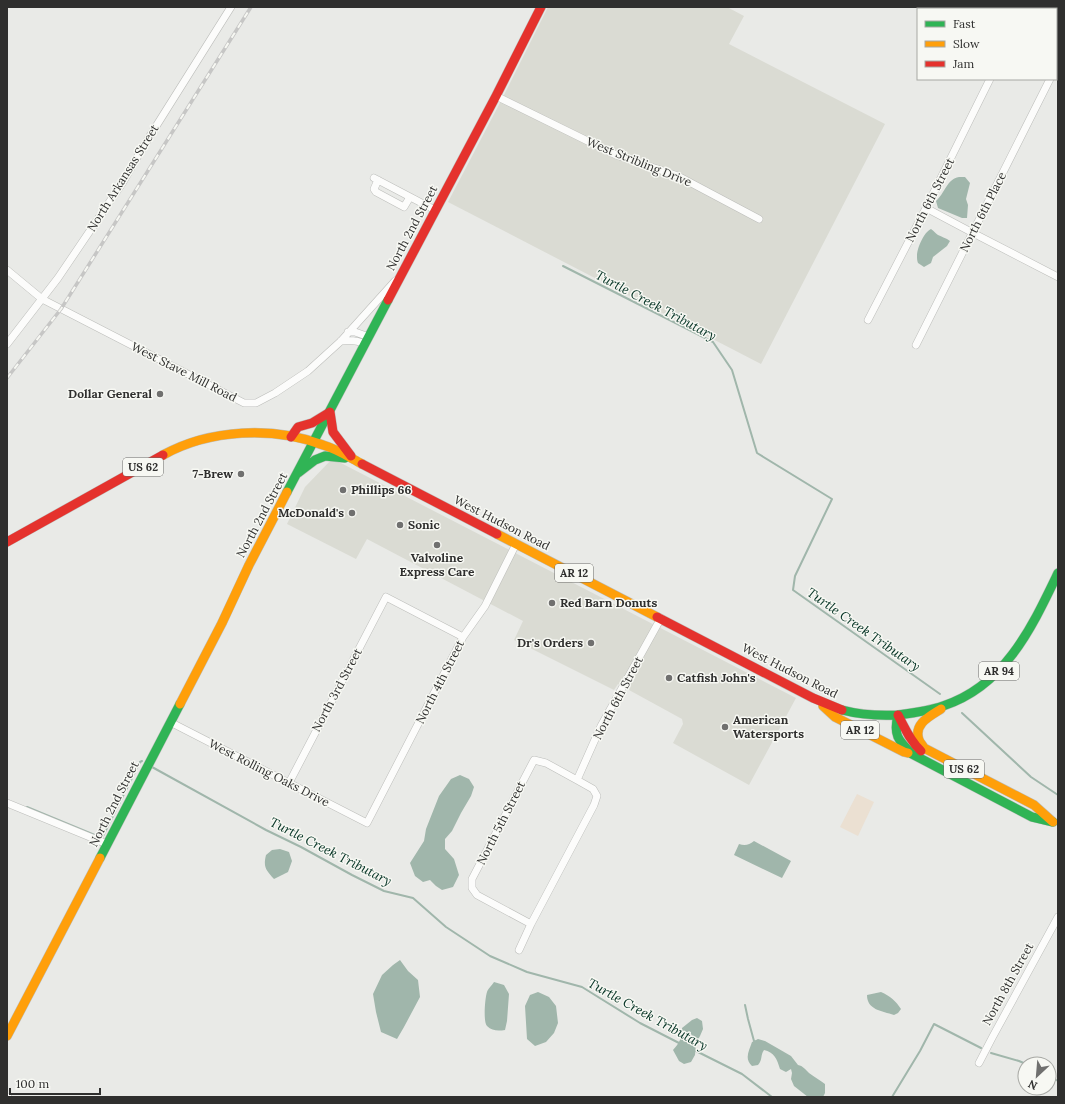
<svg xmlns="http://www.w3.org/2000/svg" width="1065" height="1104" font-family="Lora,serif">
	<rect width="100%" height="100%" fill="#e9eae7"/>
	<path fill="#dadbd3" d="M548,7H727L744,16L729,44L885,124L761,364L448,202L502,99Z
		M331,460L339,462L796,698L749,785L673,743L683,724L682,719L618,684L614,690L514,640L523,621L367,539L356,559L287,524L305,487Z"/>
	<path fill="#ebe0d2" d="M857,794L874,802L858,836L840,827Z"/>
	<path fill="#a0b6ab" d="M959,177H965L970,183L966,199L968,205L967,218H962L938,208L936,201C945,193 947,179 959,177Z
		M931,229C934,231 935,233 938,235C942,237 946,238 950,241L947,246L933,257L931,263L924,267L918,263C917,261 917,258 917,256C917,248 924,232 931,229Z
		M460,775L469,779L474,787L471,796L461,813L452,831L445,839V849L454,859L459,875L453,887L442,890L436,886L430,880L423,882L415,876L410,863L424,841L426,829L439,796L451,779Z
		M754,841L791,861L782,878L734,855L739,844C745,846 749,845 754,841Z
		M280,849L289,852L292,861L288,872L274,879C266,870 263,867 266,855L272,850Z
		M400,960L408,971L418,980L420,997L404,1027L397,1039L381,1032L376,1012L373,994L382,975L393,965Z
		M494,982L504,985L509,994L507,1021L505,1030C498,1031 492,1031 487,1026C483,1022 485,998 487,992C488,989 492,985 494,982Z
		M538,992L549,997L556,1006L558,1023L554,1033L546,1042L535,1046L527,1039L525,1006L530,995Z
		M881,992C890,996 896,1001 901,1009L898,1013L894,1015C882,1011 867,1010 867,995Z
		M697,1018L702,1021L703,1029L700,1036L696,1043L695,1055L691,1062L684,1064L679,1061L673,1050C679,1043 682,1039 682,1028L692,1020Z
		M758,1039L765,1041L791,1056L798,1065C803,1066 805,1069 809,1073C814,1077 820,1080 825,1084V1093L823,1097H808L794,1086L791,1079L792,1073L791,1069L786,1072L780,1069C777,1059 774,1052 764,1050C760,1056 763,1059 758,1065L752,1066C744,1059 749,1051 752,1042Z"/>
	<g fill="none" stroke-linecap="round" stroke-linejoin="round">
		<path stroke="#a0b6ab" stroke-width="2" d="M563,266L713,342L732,370L757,453L832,499L795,576L793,590L940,694
			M962,713L1031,777L1058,795
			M152,767L266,830L301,847L352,875L384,891L413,898L446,927L490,956L527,972L582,987L640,1023L679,1043
			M27,807L102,838L140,762L142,761
			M745,1005L748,1019L754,1041L756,1042
			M694,1050L742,1074L772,1097
			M991,1053L1019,1061L1026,1064
			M1049,1076L1058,1081
			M892,1097L920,1051L934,1024L981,1048"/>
		<defs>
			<path id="street" d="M1025,9L1026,7
				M1056,68L1058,64
				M496,96L616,155L678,176L759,219
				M374,178L435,210
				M378,180L374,189L376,192L404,207L410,197
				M926,208L973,233L1058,277
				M7,270L42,299L244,403H256L275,393L308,371L341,341L395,281
				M868,320L926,208L990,79
				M348,332H355L369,337
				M341,341C350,340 357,340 365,344
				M7,344L58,278L123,182L143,147L231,7
				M916,345L1050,79
				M170,722L367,823L463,637L485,606L516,544
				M577,780L601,726L661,618
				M289,783L386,597L463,637
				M7,803L107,844
				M519,950L531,924L594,805L597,796L593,789L577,780L546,763L534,760L472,879V888L477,895L531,924
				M979,1063L992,1038L1058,917
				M7,1097H8"/>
			<path id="fast" d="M298,473L315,460L325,456L345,458
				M287,492L388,300
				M842,710C861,715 879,716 898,715
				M898,715C913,713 929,711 943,706C1005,686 1032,627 1058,573
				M898,715C893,735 898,740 912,754L1032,817L1053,822
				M100,858L180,704"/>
			<path id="slow" d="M1038,7L1042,9
				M163,455C210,429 273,426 323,445C337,449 349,457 362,464
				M497,534L657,617
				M180,704L222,623L249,565L287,492
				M823,706L835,717L904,752L908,753
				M941,709C930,716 913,724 919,740C920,743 923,745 924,748L1034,805L1053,822
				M7,1036L100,858"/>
			<path id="jam" d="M1056,17L1058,18
				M388,300L496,96L541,7
				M291,437L298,427L312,423L330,412L333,432L351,456
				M362,464L497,534
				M7,542L163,455
				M657,617L813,698L842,710
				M898,715C905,728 910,741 921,751"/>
		</defs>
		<use href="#street" stroke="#bcbdba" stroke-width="8"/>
		<use href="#fast" stroke="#bcbdba" stroke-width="10"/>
		<use href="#slow" stroke="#bcbdba" stroke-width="10"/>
		<use href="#jam" stroke="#bcbdba" stroke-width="10"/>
		<use href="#street" stroke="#fcfcfb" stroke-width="7"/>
		<use href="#fast" stroke="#30b455" stroke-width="9"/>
		<use href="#slow" stroke="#ff9f0a" stroke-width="9"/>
		<use href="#jam" stroke="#e5322d" stroke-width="9"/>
		<defs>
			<path id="rail" d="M7,378L61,309L251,7"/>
		</defs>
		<use href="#rail" stroke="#c6c6c5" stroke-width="3.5"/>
		<use href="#rail" stroke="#f7f8f3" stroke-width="2" stroke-dasharray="6" stroke-linecap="butt"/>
	</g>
	<g fill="#70706f" stroke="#f7f8f3" stroke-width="1.5">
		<circle cx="160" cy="394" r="4"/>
		<circle cx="241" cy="474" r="4"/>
		<circle cx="343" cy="490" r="4"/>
		<circle cx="352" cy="513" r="4"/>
		<circle cx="400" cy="525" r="4"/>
		<circle cx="437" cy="545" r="4"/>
		<circle cx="552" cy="603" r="4"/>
		<circle cx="591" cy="643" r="4"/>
		<circle cx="669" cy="678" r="4"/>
		<circle cx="725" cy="727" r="4"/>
	</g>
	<g text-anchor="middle" stroke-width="3" stroke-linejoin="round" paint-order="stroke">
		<g fill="#f7f8f3" stroke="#6b6b69" stroke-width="1">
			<rect x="123" y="458" width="40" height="18" rx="3"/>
			<rect x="555" y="564" width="38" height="18" rx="3"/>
			<rect x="979" y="662" width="40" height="18" rx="3"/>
			<rect x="841" y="721" width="38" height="18" rx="3"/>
			<rect x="944" y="760" width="40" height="18" rx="3"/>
		</g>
		<g font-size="11" font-weight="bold" fill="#2f2f2e">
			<text x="143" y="471">US 62</text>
			<text x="574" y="577">AR 12</text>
			<text x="999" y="675">AR 94</text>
			<text x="860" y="734">AR 12</text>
			<text x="964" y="773">US 62</text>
		</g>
		<g font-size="12" fill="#2f2f2e" stroke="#f7f8f3">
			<text transform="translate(639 162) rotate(22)" y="4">West Stribling Drive</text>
			<text transform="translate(123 178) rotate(-58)" y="4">North Arkansas Street</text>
			<text transform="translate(930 200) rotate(-63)" y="4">North 6th Street</text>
			<text transform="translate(983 212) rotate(-63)" y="4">North 6th Place</text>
			<text transform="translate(412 228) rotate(-62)" y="4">North 2nd Street</text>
			<text transform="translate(184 372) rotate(27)" y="4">West Stave Mill Road</text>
			<text transform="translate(262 515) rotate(-62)" y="4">North 2nd Street</text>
			<text transform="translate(502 523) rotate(27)" y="4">West Hudson Road</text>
			<text transform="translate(790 671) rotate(27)" y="4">West Hudson Road</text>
			<text transform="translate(440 682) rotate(-63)" y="4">North 4th Street</text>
			<text transform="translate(337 690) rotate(-62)" y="4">North 3rd Street</text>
			<text transform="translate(618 698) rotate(-62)" y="4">North 6th Street</text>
			<text transform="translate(269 773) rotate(27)" y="4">West Rolling Oaks Drive</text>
			<text transform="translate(114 804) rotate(-63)" y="4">North 2nd Street</text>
			<text transform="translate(501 823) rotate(-63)" y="4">North 5th Street</text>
			<text transform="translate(1008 984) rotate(-61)" y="4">North 8th Street</text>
		</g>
		<g font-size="12" font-weight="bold" fill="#2f2f2e" stroke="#f7f8f3" text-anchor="start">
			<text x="152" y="398" text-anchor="end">Dollar General</text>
			<text x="233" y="478" text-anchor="end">7-Brew</text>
			<text x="351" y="494">Phillips 66</text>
			<text x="344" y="517" text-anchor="end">McDonald's</text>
			<text x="408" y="529">Sonic</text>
			<text x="437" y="562" text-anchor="middle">Valvoline<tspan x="437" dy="14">Express Care</tspan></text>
			<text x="560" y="607">Red Barn Donuts</text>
			<text x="583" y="647" text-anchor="end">Dr's Orders</text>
			<text x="677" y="682">Catfish John's</text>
			<text x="733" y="724">American<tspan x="733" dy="14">Watersports</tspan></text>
		</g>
		<g font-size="13" font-style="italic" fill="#033223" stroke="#f7f8f3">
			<text transform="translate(656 305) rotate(28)" y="5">Turtle Creek Tributary</text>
			<text transform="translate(864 629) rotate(35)" y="5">Turtle Creek Tributary</text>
			<text transform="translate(331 851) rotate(27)" y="5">Turtle Creek Tributary</text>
			<text transform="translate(648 1014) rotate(29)" y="5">Turtle Creek Tributary</text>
		</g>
	</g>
	<rect width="1065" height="1104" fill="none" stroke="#2f2f2e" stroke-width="16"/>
	<rect x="917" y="8" width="140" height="72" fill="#f7f8f3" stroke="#a7a8a4"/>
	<rect x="925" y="21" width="20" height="6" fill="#30b455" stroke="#a7a8a4"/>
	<text x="953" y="28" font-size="12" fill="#2f2f2e">Fast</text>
	<rect x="925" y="41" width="20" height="6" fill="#ff9f0a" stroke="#a7a8a4"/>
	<text x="953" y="48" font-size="12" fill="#2f2f2e">Slow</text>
	<rect x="925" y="61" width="20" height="6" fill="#e5322d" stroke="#a7a8a4"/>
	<text x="953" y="68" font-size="12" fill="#2f2f2e">Jam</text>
	<g transform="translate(1037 1076) rotate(206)"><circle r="19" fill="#f7f8f3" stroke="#a7a8a4"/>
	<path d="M0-3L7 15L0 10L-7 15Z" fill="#70706f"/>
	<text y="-6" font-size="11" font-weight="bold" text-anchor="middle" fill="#2f2f2e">N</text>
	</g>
	<path d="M10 1088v6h90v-6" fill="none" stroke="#2f2f2e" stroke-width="2"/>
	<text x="16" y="1088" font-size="12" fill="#2f2f2e" stroke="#f7f8f3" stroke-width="3" paint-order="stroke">100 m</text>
</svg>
